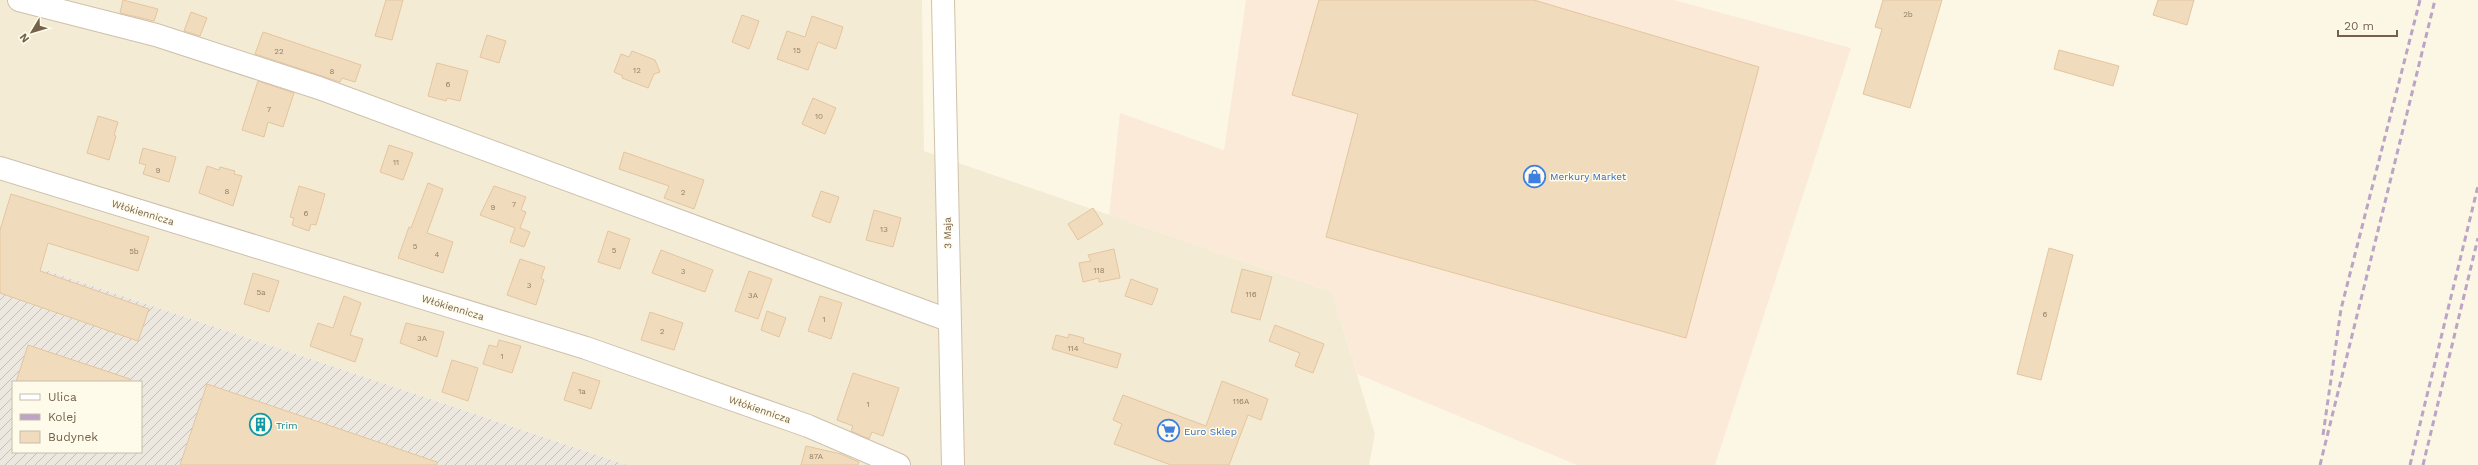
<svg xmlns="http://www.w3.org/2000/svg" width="2478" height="465" font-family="'Work Sans',sans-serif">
	<defs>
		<pattern id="industrial-furrows" width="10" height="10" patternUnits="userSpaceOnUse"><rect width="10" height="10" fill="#ece8df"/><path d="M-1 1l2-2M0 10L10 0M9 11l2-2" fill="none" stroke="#c4bfb7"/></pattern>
	</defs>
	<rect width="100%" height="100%" fill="#fcf7e5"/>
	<path fill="#f4ebd4" d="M0,0H922L924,151L1332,292L1375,434L1369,465H627L0,255Z"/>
	<path fill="#fcead9" d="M1246,0H1674L1851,48L1715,465H1577L1357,374L1332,292L1109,215L1120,113L1224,150Z"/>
	<path fill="url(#industrial-furrows)" fill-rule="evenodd" d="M0,255L627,465H0ZM13,382H141V452H13Z"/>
	<path fill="#f1dbbd" stroke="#e4c59e" d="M123,0L158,9L154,21L120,13Z
		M386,0H403L392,40L375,36Z
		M1319,0H1534L1759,67L1686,338L1326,237L1358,114L1292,95Z
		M1883,0H1942L1910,108L1863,94L1882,29L1875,27Z
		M2158,0H2194L2187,25L2153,15Z
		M191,12L207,18L200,36L184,31Z
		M742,15L759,21L749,49L732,42Z
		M812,16L843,27L836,49L818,42L808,70L777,59L787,31L805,37Z
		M263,32L361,65L355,82L342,78L340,82L255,54Z
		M487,35L506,41L499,63L480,57Z
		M2059,50L2119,66L2113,86L2054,69Z
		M632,51L655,60L660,72L654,74L648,88L622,78L623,76L614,72L621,54L629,57Z
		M437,63L468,71L460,101L447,98L446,101L428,96Z
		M258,81L294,93L283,127L268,122L264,137L242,130Z
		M813,98L836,108L825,134L802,124Z
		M98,116L118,122L114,135L116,136L109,160L87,153Z
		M389,145L413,153L403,180L380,172Z
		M143,148L176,157L169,182L143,174L146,165L139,163Z
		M624,152L704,180L694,209L664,198L669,186L619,169Z
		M207,166L219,170L220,167L235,171L234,174L242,176L233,206L199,193Z
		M428,183L443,189L427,233L453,242L443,273L398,258L409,227L411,228Z
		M299,186L325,194L316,225L311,224L309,231L292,225L294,218L290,217Z
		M494,186L526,197L521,210L526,212L520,228L530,232L524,247L510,242L515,228L480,215Z
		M821,191L839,197L830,223L812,216Z
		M11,194L149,237L138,271L48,243L40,271L149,309L138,341L0,293V230Z
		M1093,208L1103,224L1078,240L1068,224Z
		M874,210L901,218L893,247L866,240Z
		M608,231L630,239L620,269L598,262Z
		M2049,248L2073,255L2041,380L2017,374Z
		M1114,249L1120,278L1099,282V278L1083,282L1079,263L1091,261L1088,255Z
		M661,250L713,270L705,292L652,273Z
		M520,259L545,267L541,278L544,280L536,305L507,295Z
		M1242,269L1272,277L1260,320L1231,312Z
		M749,271L772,279L758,319L735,311Z
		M253,273L279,281L269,312L244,304Z
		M1131,279L1158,289L1152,305L1125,296Z
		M344,296L361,303L350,335L363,339L355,362L310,346L318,323L333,328Z
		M820,296L842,303L831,339L808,331Z
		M767,311L786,318L779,337L761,330Z
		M650,312L683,323L674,350L641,340Z
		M406,323L444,332L437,357L400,343Z
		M1275,325L1324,344L1313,373L1295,366L1300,353L1269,341Z
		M1069,334L1084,338L1083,343L1121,354L1117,368L1052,349L1056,335L1068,338Z
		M499,340L521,346L512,373L483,364L489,345L497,347Z
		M28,345L130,379V382H16Z
		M452,360L478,368L468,401L442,392Z
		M573,372L600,381L591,409L564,400Z
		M853,373L899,388L883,436L872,432L869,439L851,431L853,426L837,420Z
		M1222,381L1268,399L1261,420L1248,415L1229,465H1171L1114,444L1122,424L1113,420L1123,395L1206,426Z
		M207,384L437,462V465H180Z
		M806,446L841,454L859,462L858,465H801Z"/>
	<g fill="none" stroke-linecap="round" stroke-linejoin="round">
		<defs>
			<path id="street" d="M19,0L156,35L319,88L948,320
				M0,168L586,348L808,426L899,465"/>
			<path id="secondary" d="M943,0L953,465"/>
		</defs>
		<use href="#street" stroke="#cec0ac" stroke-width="24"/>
		<use href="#secondary" stroke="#d0c2a9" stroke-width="24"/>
		<use href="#street" stroke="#fff" stroke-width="22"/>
		<use href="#secondary" stroke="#fff" stroke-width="22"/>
		<path stroke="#bca4c6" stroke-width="3" stroke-dasharray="6 4" stroke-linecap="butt" d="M2323,435L2341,309L2420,0
			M2320,465L2435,0
			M2410,465L2478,186
			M2423,465L2478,238"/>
	</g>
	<defs>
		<symbol id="shop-ring" viewBox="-11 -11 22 22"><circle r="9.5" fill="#fffbeb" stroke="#3f7fe0" stroke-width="1.5"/><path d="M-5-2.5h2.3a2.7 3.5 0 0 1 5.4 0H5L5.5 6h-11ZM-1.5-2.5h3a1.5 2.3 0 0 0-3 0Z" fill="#3f7fe0"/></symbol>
		<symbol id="building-ring" viewBox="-11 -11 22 22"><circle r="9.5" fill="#fffbeb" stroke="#0f9aa8" stroke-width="1.5"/><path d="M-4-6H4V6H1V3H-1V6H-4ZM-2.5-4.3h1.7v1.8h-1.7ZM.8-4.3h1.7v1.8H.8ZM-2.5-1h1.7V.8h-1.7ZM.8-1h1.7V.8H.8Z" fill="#0f9aa8"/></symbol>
		<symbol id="supermarket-ring" viewBox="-11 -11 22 22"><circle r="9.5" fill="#fffbeb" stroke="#3f7fe0" stroke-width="1.5"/><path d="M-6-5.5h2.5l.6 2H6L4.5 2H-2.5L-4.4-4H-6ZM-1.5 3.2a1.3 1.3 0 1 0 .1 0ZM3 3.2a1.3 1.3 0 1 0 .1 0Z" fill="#3f7fe0"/></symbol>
	</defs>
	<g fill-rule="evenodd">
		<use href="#shop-ring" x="1522" y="164" width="25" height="25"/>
		<use href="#building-ring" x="248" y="412" width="25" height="25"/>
		<use href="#supermarket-ring" x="1156" y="418" width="25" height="25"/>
	</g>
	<g text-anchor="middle" stroke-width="3" stroke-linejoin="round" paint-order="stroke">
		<g font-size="8" fill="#948067">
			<text x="1908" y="17">2b</text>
			<text x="797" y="53">15</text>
			<text x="279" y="54">22</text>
			<text x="637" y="73">12</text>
			<text x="332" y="74">8</text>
			<text x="448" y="87">6</text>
			<text x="269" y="112">7</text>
			<text x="819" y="119">10</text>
			<text x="396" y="165">11</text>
			<text x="158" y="173">9</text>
			<text x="227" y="194">8</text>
			<text x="683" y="195">2</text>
			<text x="514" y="207">7</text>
			<text x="493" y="210">9</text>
			<text x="306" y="216">6</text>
			<text x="884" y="232">13</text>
			<text x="415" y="249">5</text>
			<text x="614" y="253">5</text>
			<text x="134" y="254">5b</text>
			<text x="437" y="257">4</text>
			<text x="1099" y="273">118</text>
			<text x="683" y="274">3</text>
			<text x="529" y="288">3</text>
			<text x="261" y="295">5a</text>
			<text x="1251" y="297">116</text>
			<text x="753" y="298">3A</text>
			<text x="2045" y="317">6</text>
			<text x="824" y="322">1</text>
			<text x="662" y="334">2</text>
			<text x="422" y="341">3A</text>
			<text x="1073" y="351">114</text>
			<text x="502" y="359">1</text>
			<text x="582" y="394">1a</text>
			<text x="1241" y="404">116A</text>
			<text x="868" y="407">1</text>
			<text x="816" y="459">87A</text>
		</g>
		<g font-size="10" fill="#366cbe" stroke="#fffbeb" text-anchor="start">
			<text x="1550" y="180">Merkury Market</text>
			<text x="1184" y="435">Euro Sklep</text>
		</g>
		<g font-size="10" fill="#75614a" stroke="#fffbeb">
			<text transform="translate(143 212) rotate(17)" y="4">Włókiennicza</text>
			<text transform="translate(947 233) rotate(-91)" y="4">3 Maja</text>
			<text transform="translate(453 307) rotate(17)" y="4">Włókiennicza</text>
			<text transform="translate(760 409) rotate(19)" y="4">Włókiennicza</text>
		</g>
		<g font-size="10" fill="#0d838f" stroke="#fffbeb" text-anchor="start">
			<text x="276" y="429">Trim</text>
		</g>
	</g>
	<rect x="12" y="381" width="130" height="72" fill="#fffbeb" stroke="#c8bdab"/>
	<rect x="20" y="394" width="20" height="6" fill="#ffffff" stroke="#c8bdab"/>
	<text x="48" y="401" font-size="12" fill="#75614a">Ulica</text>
	<rect x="20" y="414" width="20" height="6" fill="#bca4c6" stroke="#c8bdab"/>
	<text x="48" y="421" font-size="12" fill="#75614a">Kolej</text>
	<rect x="20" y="431" width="20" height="12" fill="#f1dbbd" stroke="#c8bdab"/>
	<text x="48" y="441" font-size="12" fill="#75614a">Budynek</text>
	<g transform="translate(32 32) rotate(232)" stroke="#fffbeb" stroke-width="3" paint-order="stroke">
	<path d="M0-3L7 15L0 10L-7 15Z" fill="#75614a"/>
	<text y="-6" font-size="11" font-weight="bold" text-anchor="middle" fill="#75614a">N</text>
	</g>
	<path d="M2338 30v6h59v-6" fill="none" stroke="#75614a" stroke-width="2"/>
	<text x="2344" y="30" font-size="12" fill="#75614a" stroke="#fffbeb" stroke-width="3" paint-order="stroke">20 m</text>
</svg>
